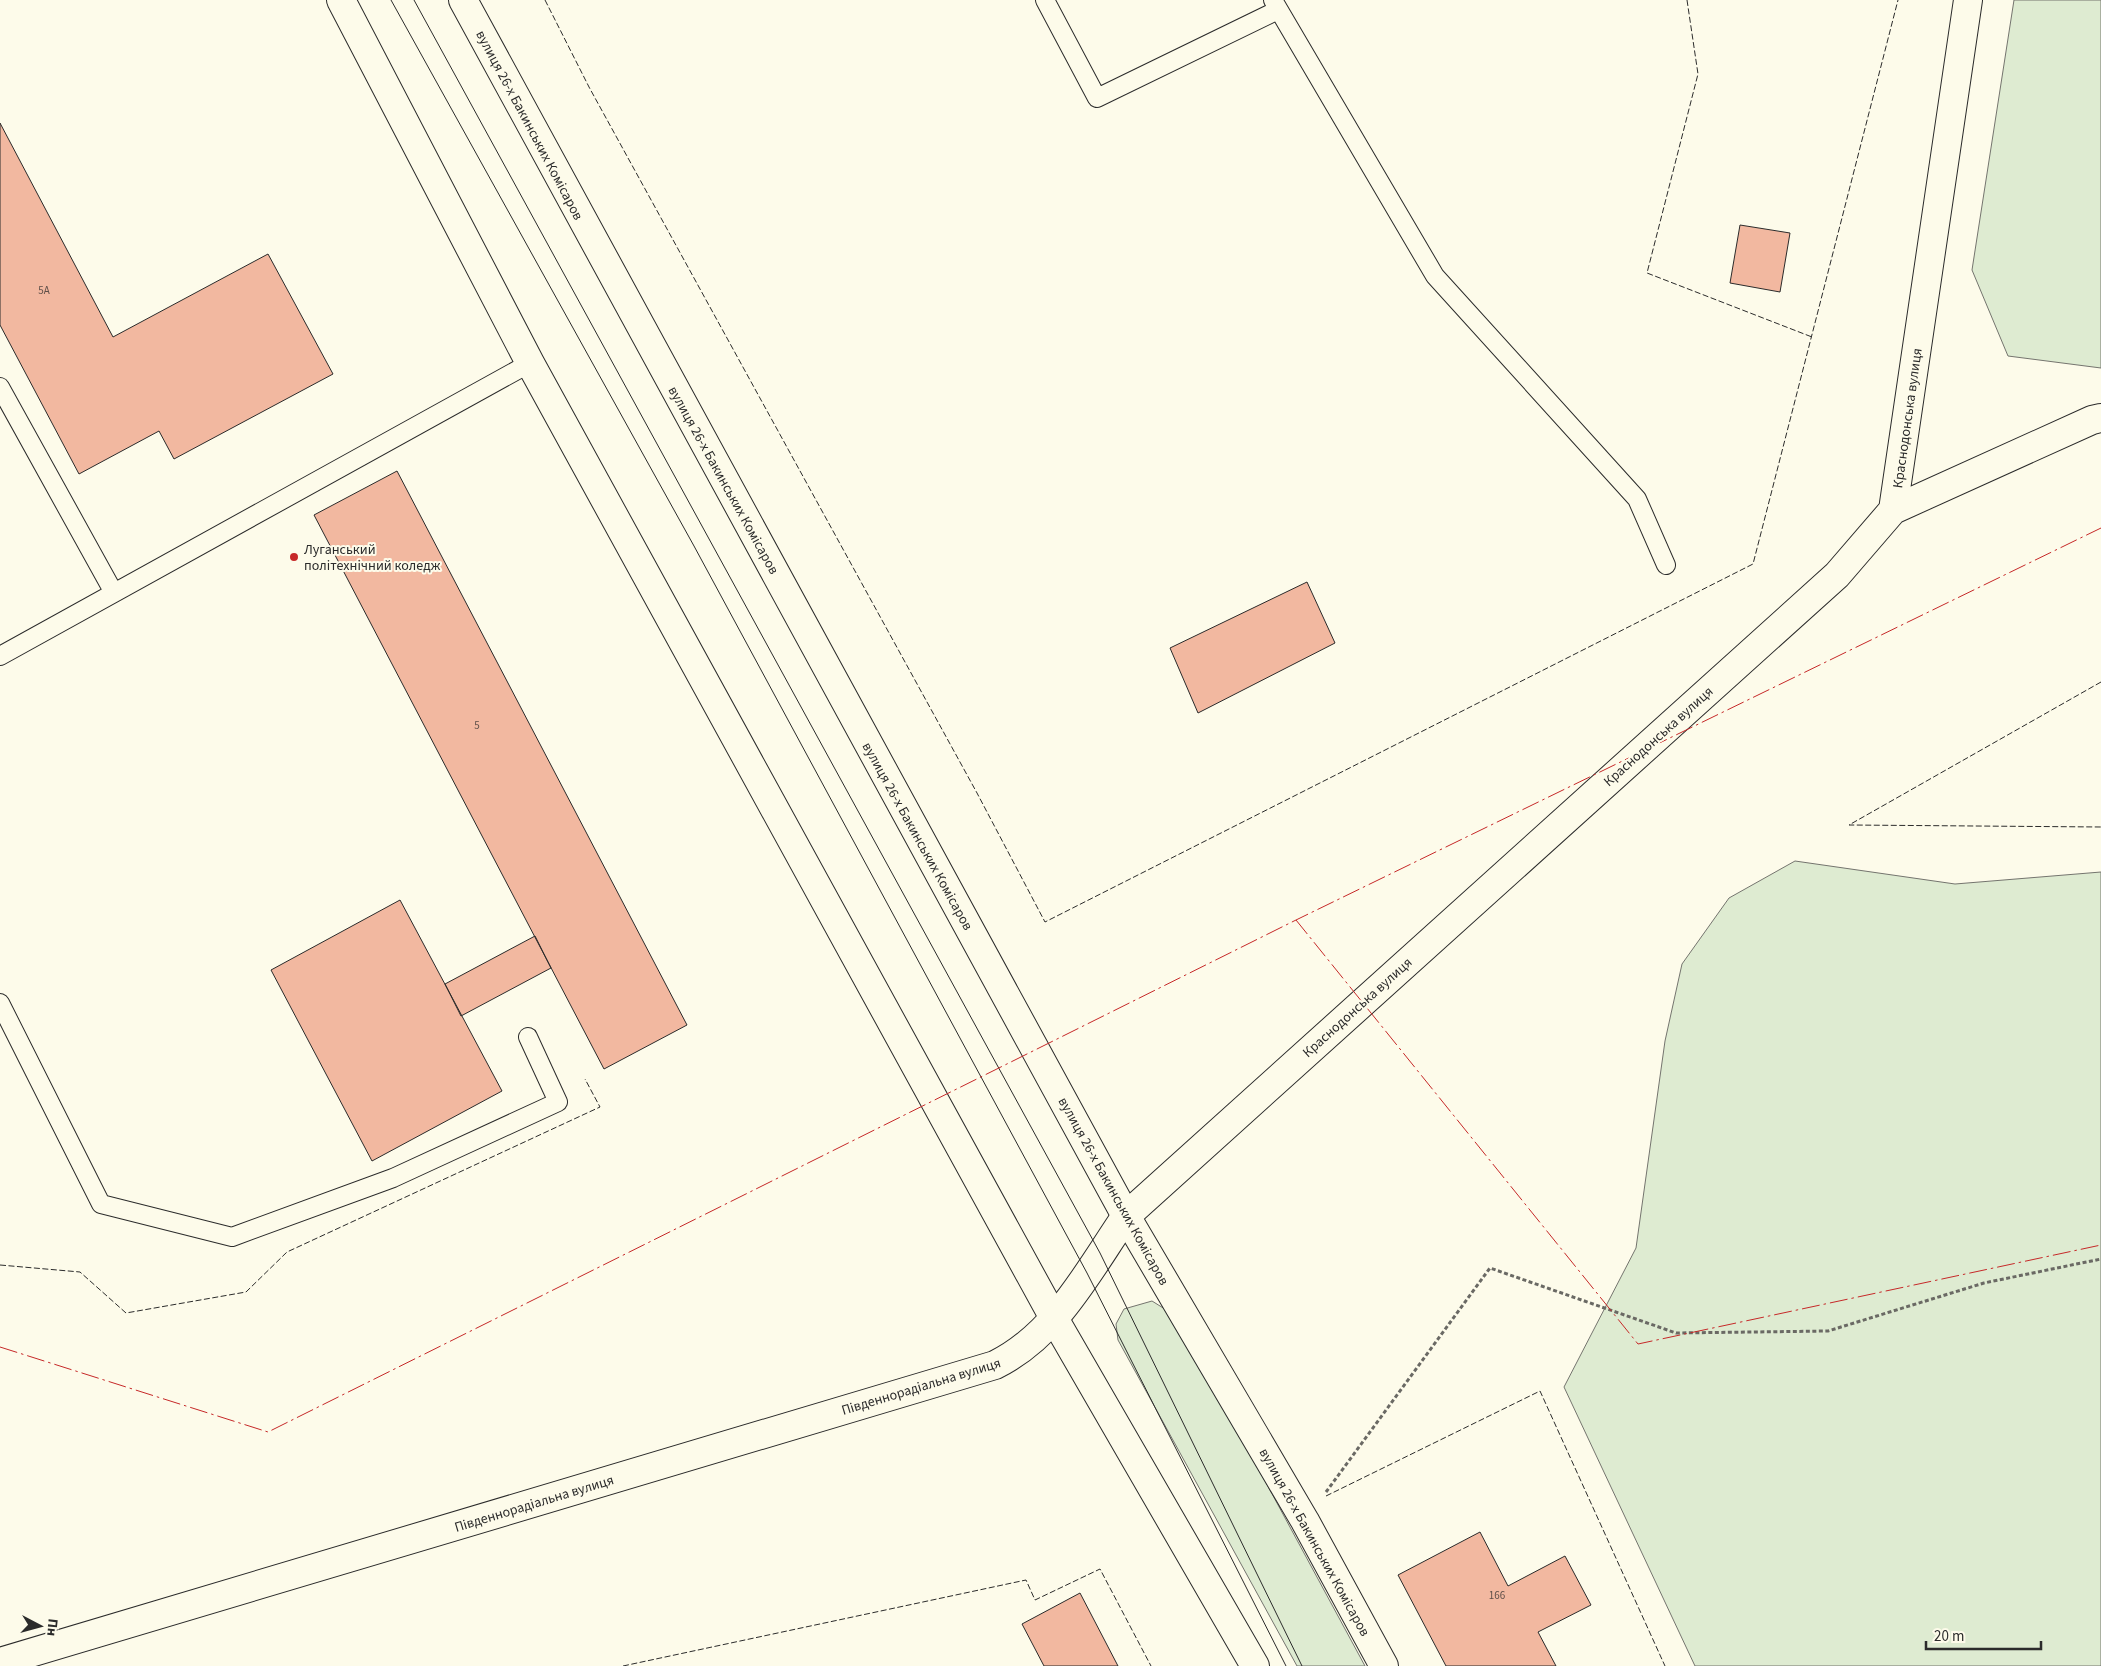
<svg xmlns="http://www.w3.org/2000/svg" width="2101" height="1666" font-family="'Source Sans 3',sans-serif">
	<rect width="100%" height="100%" fill="#fdfbea"/>
	<path fill="#deebd1" stroke="#74746e" d="M2014,0H2101V368L2008,356L1972,270Z
		M1795,861L1955,884L2101,872V1666H1695L1564,1387L1636,1248L1665,1041L1682,964L1729,898Z
		M1152,1301L1176,1316L1365,1666H1297L1118,1340L1116,1324L1124,1309Z"/>
	<path fill="#f2b8a0" stroke="#2b2b2b" d="M0,123L113,337L268,254L333,374L174,459L159,431L79,474L0,325Z
		M1740,225L1790,233L1780,292L1730,283Z
		M397,471L687,1025L604,1069L314,515Z
		M1307,582L1335,643L1198,713L1170,648Z
		M400,900L502,1091L372,1161L271,970Z
		M535,936L551,968L461,1016L445,984Z
		M1480,1532L1508,1586L1565,1556L1591,1605L1538,1632L1556,1666H1446L1398,1575Z
		M1080,1593L1118,1666H1044L1022,1624Z"/>
	<g fill="none" stroke-linecap="round" stroke-linejoin="round">
		<defs>
			<path id="lane" d="M1045,0L1097,98L1278,10
				M1273,0L1435,276L1637,499L1666,565
				M0,387L114,593
				M0,656L530,363
				M0,1003L101,1204L232,1237L393,1178L558,1102L528,1037"/>
			<path id="street" d="M1893,510L2092,420L2101,418
				M0,1662L995,1365C1056,1335 1089,1270 1126,1216L1837,575L1893,510L1968,0"/>
			<path id="secondary" d="M341,0L530,363L1055,1320L1255,1666
				M463,0L1126,1216L1305,1521L1384,1666"/>
		</defs>
		<use href="#lane" stroke="#2b2b2b" stroke-width="20"/>
		<use href="#street" stroke="#2b2b2b" stroke-width="30"/>
		<use href="#secondary" stroke="#2b2b2b" stroke-width="30"/>
		<path stroke="#6a6964" stroke-width="3" stroke-dasharray="4 2.5" stroke-linecap="butt" d="M1326,1492L1490,1268L1676,1333L1828,1331L1984,1283L2101,1259"/>
		<use href="#lane" stroke="#fdfbea" stroke-width="18"/>
		<use href="#street" stroke="#fdfbea" stroke-width="28"/>
		<use href="#secondary" stroke="#fdfbea" stroke-width="28"/>
		<path stroke="#2b2b2b" stroke-width="1" d="M391,0L694,546L1087,1273L1286,1666
			M414,0L1100,1253L1302,1666"/>
		<path stroke="#2b2b2b" stroke-width="1" stroke-dasharray="6 2.5" stroke-linecap="butt" d="M545,0L589,87L977,793L1045,922L1753,564L1898,0
			M1687,0L1698,74L1647,273L1812,337
			M2101,682L1849,825L2101,827
			M0,1265L80,1272L126,1313L246,1292L287,1252L600,1107L585,1079
			M1326,1496L1540,1391L1665,1666
			M623,1666L1026,1580L1035,1600L1100,1569L1151,1666"/>
		<path stroke="#c62828" stroke-width="1" stroke-dasharray="18 4 2.5 4" stroke-linecap="butt" d="M1296,920L1638,1344L2101,1245
			M0,1347L268,1432L1296,920L2101,528"/>
	</g>
	<circle fill="#c62828" stroke="#fdfbea" stroke-width="2" cx="294" cy="557" r="5"/>
	<g text-anchor="middle" stroke-width="4" stroke-linejoin="round" paint-order="stroke">
		<g font-size="11" fill="#5d4e48">
			<text x="44" y="294">5А</text>
			<text x="477" y="729">5</text>
			<text x="1497" y="1599">166</text>
		</g>
		<g font-size="14" fill="#2b2b2b" stroke="#fdfbea">
			<text transform="translate(530 125) rotate(62)" y="5">вулиця 26-х Бакинських Комісаров</text>
			<text transform="translate(1907 418) rotate(-82)" y="5">Краснодонська вулиця</text>
			<text transform="translate(724 480) rotate(61)" y="5">вулиця 26-х Бакинських Комісаров</text>
			<text transform="translate(1658 736) rotate(-42)" y="5">Краснодонська вулиця</text>
			<text transform="translate(918 836) rotate(61)" y="5">вулиця 26-х Бакинських Комісаров</text>
			<text transform="translate(1357 1007) rotate(-42)" y="5">Краснодонська вулиця</text>
			<text transform="translate(1114 1191) rotate(61)" y="5">вулиця 26-х Бакинських Комісаров</text>
			<text transform="translate(921 1386) rotate(-17)" y="5">Південнорадіальна вулиця</text>
			<text transform="translate(534 1503) rotate(-17)" y="5">Південнорадіальна вулиця</text>
			<text transform="translate(1315 1542) rotate(61)" y="5">вулиця 26-х Бакинських Комісаров</text>
		</g>
		<g font-size="14" fill="#2b2b2b" stroke="#fdfbea" text-anchor="start">
			<text x="304" y="554">Луганський<tspan x="304" dy="16">політехнічний коледж</tspan></text>
		</g>
	</g>
	<g transform="translate(40 1626) rotate(96)" stroke="#fdfbea" stroke-width="4" paint-order="stroke">
	<path d="M0-4L9 19L0 12L-9 19Z" fill="#2b2b2b"/>
	<text y="-8" font-size="14" font-weight="bold" text-anchor="middle" fill="#2b2b2b">Пн</text>
	</g>
	<path d="M1926 1641v8h115v-8" fill="none" stroke="#2b2b2b" stroke-width="2.5"/>
	<text x="1934" y="1641" font-size="15" fill="#2b2b2b" stroke="#fdfbea" stroke-width="4" paint-order="stroke">20 m</text>
</svg>
